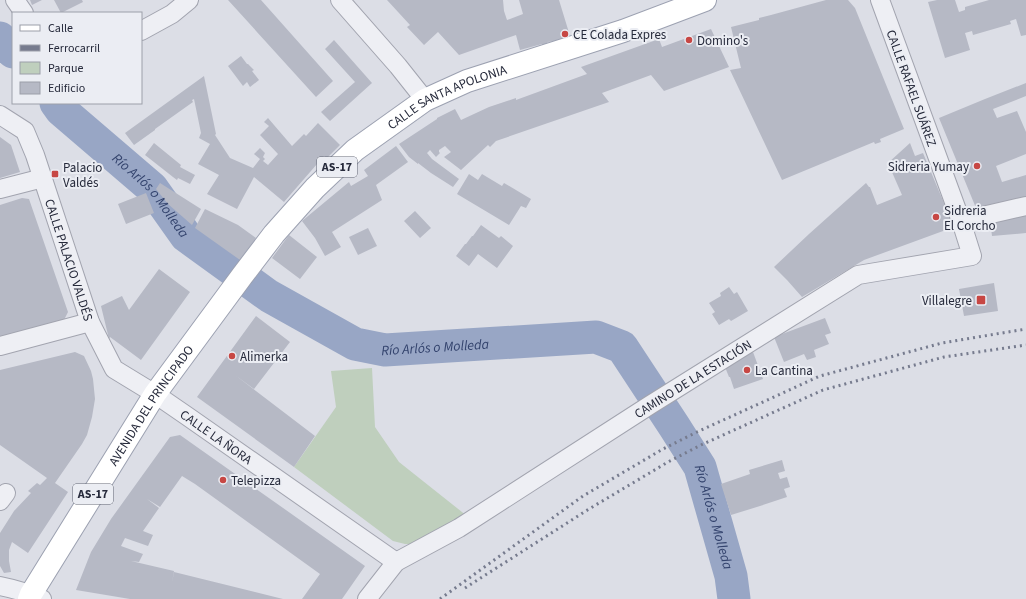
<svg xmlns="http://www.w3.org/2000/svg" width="1026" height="599" font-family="'Source Sans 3',sans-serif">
	<rect width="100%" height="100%" fill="#dcdee6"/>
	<path fill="#bfcfbd" d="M372,368L375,427L399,462L467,516L414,544H405L393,541L294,467L336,407L331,371Z"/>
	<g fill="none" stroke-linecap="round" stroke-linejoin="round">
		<g stroke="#98a6c5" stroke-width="33">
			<path d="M0,38L13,52"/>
			<path id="s1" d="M56,103L61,110L152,188L186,236L269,296L355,344L385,350L596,337L622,347L674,426L700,467L731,576L734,599"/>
		</g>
	</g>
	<path fill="#b6b9c5" d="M30,0H42L32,5Z
		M54,0H82L83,2L61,13Z
		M228,0H261L333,81L316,97Z
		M387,0H503L504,11L507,20L523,14L519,0H559L570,36L557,40V41L547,42L548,43L542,45V44L520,50L516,35L459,55L438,32L424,45L407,27L410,25Z
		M826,0H848L855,8L904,129L880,139L881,142L875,144L874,142L782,180L730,70L741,68L731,27L759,20V18L771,15Z
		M937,0H955L959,12L965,10V7L989,0H1026V35L1021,36L1016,19L1010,21L1011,24L973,35L972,31L965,33L970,50L945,58L928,2Z
		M711,29L729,67L664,91L651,75L602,93L609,102L496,141L490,147L488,145L461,170L444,157L451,152L445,146L439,150V152L440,153L436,157L430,150L427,153L432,159L459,179L453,187L431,173L418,163V164L409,157L399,144L437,119V118L455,109L461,120L489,107L516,98V100L587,74L581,67L659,39L662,47Z
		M334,40L372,83L330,121L321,112L355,82L325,49Z
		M241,56L247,64H248L254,70L252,71L259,80L250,87L247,82L243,86L228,66Z
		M204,76L216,134L215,135L230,158L253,168L260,159L254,154L260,148L265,153L263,157L265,159L263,161L268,165L278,154L260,135L269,126L264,122L268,118L292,146L304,134L306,136L318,123L340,145L327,158L324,156L284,202L254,177L237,209L207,194L219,175L198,164L210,144L199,138L201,133L194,99L192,100L193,102L155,129V130L134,145L125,133Z
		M1026,83V96L993,109L997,118L1017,111L1026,132V154L996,166L1002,182L1026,175V198L976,208L939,118L985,99Z
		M0,137L11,145L20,172L0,178Z
		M154,143L181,165L180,167L195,175L190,184L178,178L177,180L173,177L145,155Z
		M910,143L915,156L923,153L954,227L864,260L802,297L787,280L774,267L809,234L866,183L869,187H870L877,205L902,195L888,163Z
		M396,146L408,162L376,185L382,200L332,232L341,247L325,256L315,238L302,221L349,182L351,186L368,176L364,170Z
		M469,174L478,180L482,174L502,186L504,183L531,199L526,208L521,206L509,225L457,194Z
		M160,183L201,209L192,225L168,204L156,189Z
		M146,193L154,213L126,224L118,204Z
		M22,198L29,199L68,312L64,320L0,340V205Z
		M205,209L238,225L256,238L240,260L195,228Z
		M415,211L431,228L420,238L404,221Z
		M1026,211V233L992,236L990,220Z
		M481,225L499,238L501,236L513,246L497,268L478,254L469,266L456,256L465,244H466L472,236H473Z
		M368,228L377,246L358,255L349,237Z
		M289,235L317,257L300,279L272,258Z
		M159,269L190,292L141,360L110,337L109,339L101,306L122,296L129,310Z
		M994,283L998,311L964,316L959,289Z
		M729,287L734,294L737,292L748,311L731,321L729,319L719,325L712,314L715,312L709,303L721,296L720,293Z
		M256,316L290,342L254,389L235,375L315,436L294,467L197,397Z
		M825,318L831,333L825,335L829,344L814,350L816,357L807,360L804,354L784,362L774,337Z
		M75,352L84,356L91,371L93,379L95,399L92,417L87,435L82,444L55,483L68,492L28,553L12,542L9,550V561L11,572L4,573L0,566V533L14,511L31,493L28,491L37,483L40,485L47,478L0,445V370Z
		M753,352L763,379L734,389L730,377H729L725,367Z
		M180,435L365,566L342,599H302L320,574L195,484L182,476L160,507L147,499L159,508L143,531L153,535L148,546L125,538L121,546L143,554L139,562L131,561L174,571L172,583L174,572L283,599H130L76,590L91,552L111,519L170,437Z
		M782,460L785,471L778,473L780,479L787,477L790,487L784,489L787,497L760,506L731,515L721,484L750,474L749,470Z"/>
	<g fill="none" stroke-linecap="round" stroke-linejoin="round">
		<defs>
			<g id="minor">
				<path d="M15,0L24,13"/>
				<path d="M340,0L398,66L425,100"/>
				<path d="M141,31L172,14L189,0"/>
				<path id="s2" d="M0,115L25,131L35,155L90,322L114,369L155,394L187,416L396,562"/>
				<path d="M0,189L43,178"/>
				<path d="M961,221L1026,206"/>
				<path d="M0,346L90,322"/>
				<path d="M0,501L6,493"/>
				<path d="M0,586C15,589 28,593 42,599"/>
				<path id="s3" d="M367,599L396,562L459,528L650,405L858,275L972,256L961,221L880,0"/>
			</g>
			<g id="major">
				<path id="s4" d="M29,599L31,594L155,394L242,276L274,234L315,188L355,150L425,100L467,81L623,31L705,0"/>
			</g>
		</defs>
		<use href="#minor" stroke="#a2a4af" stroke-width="20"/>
		<use href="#major" stroke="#9ca1b1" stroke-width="24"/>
		<use href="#minor" stroke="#eeeff4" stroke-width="18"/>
		<use href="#major" stroke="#fff" stroke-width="22"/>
		<path stroke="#767b8e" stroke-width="3" stroke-dasharray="2 4" stroke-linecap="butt" d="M465,588L589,509L668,462L701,445L823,390L944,357L1026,345
			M440,599L583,496L663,449L697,432L820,376L942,343L1026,329"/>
	</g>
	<g fill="#c74744" stroke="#ebedf3" stroke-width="1.5">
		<circle cx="565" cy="34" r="4"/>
		<circle cx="689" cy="40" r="4"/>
		<circle cx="977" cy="166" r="4"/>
		<rect x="51" y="170" width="8" height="8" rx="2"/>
		<circle cx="936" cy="217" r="4"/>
		<rect x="976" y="295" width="10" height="10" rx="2"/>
		<circle cx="232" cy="356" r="4"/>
		<circle cx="747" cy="370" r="4"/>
		<circle cx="223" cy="480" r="4"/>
	</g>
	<g text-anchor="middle" stroke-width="4" stroke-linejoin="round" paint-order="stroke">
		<g fill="#ebedf3" stroke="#616472" stroke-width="1">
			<rect x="317" y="157" width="40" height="20" rx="3"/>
			<rect x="73" y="484" width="40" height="20" rx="3"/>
		</g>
		<g font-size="12" font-weight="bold" fill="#262a3b">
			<text x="337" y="171">AS-17</text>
			<text x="93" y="498">AS-17</text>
		</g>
		<g font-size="13" fill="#262a3b" stroke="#ebedf3" text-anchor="start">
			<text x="573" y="39">CE Colada Expres</text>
			<text x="697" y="45">Domino's</text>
			<text x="969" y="171" text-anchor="end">Sidreria Yumay</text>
			<text x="63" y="172">Palacio<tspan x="63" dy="15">Valdés</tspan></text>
			<text x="944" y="215">Sidreria<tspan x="944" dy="15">El Corcho</tspan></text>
			<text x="972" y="305" text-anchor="end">Villalegre</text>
			<text x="240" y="361">Alimerka</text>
			<text x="755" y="375">La Cantina</text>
			<text x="231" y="485">Telepizza</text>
		</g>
		<g font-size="13" fill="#262a3b" stroke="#ebedf3">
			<text transform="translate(912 88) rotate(70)" y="5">CALLE RAFAEL SUÁREZ</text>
			<text dy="5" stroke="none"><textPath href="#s4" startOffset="664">CALLE SANTA APOLONIA</textPath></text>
			<text dy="5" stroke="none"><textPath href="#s2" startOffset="166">CALLE PALACIO VALDÉS</textPath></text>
			<text dy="5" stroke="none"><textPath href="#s3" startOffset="396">CAMINO DE LA ESTACIÓN</textPath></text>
			<text dy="5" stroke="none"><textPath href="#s4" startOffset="229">AVENIDA DEL PRINCIPADO</textPath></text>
			<text dy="5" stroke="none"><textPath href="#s2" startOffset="407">CALLE LA ÑORA</textPath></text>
		</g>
		<g font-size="14" font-style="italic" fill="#33436d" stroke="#ebedf3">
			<text dy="5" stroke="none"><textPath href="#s1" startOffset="133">Río Arlós o Molleda</textPath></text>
			<text dy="5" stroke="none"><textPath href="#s1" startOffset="469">Río Arlós o Molleda</textPath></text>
			<text dy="5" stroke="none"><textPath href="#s1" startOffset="853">Río Arlós o Molleda</textPath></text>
		</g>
	</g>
	<rect x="12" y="12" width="130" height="92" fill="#ebedf3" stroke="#9c9fa9"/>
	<rect x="20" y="25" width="20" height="6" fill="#ffffff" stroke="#9c9fa9"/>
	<text x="48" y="32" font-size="12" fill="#262a3b">Calle</text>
	<rect x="20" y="45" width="20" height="6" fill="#767b8e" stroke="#9c9fa9"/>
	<text x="48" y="52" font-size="12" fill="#262a3b">Ferrocarril</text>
	<rect x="20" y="62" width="20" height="12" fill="#bfcfbd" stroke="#9c9fa9"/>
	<text x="48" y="72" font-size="12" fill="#262a3b">Parque</text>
	<rect x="20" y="82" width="20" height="12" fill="#b6b9c5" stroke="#9c9fa9"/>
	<text x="48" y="92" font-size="12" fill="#262a3b">Edificio</text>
</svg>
